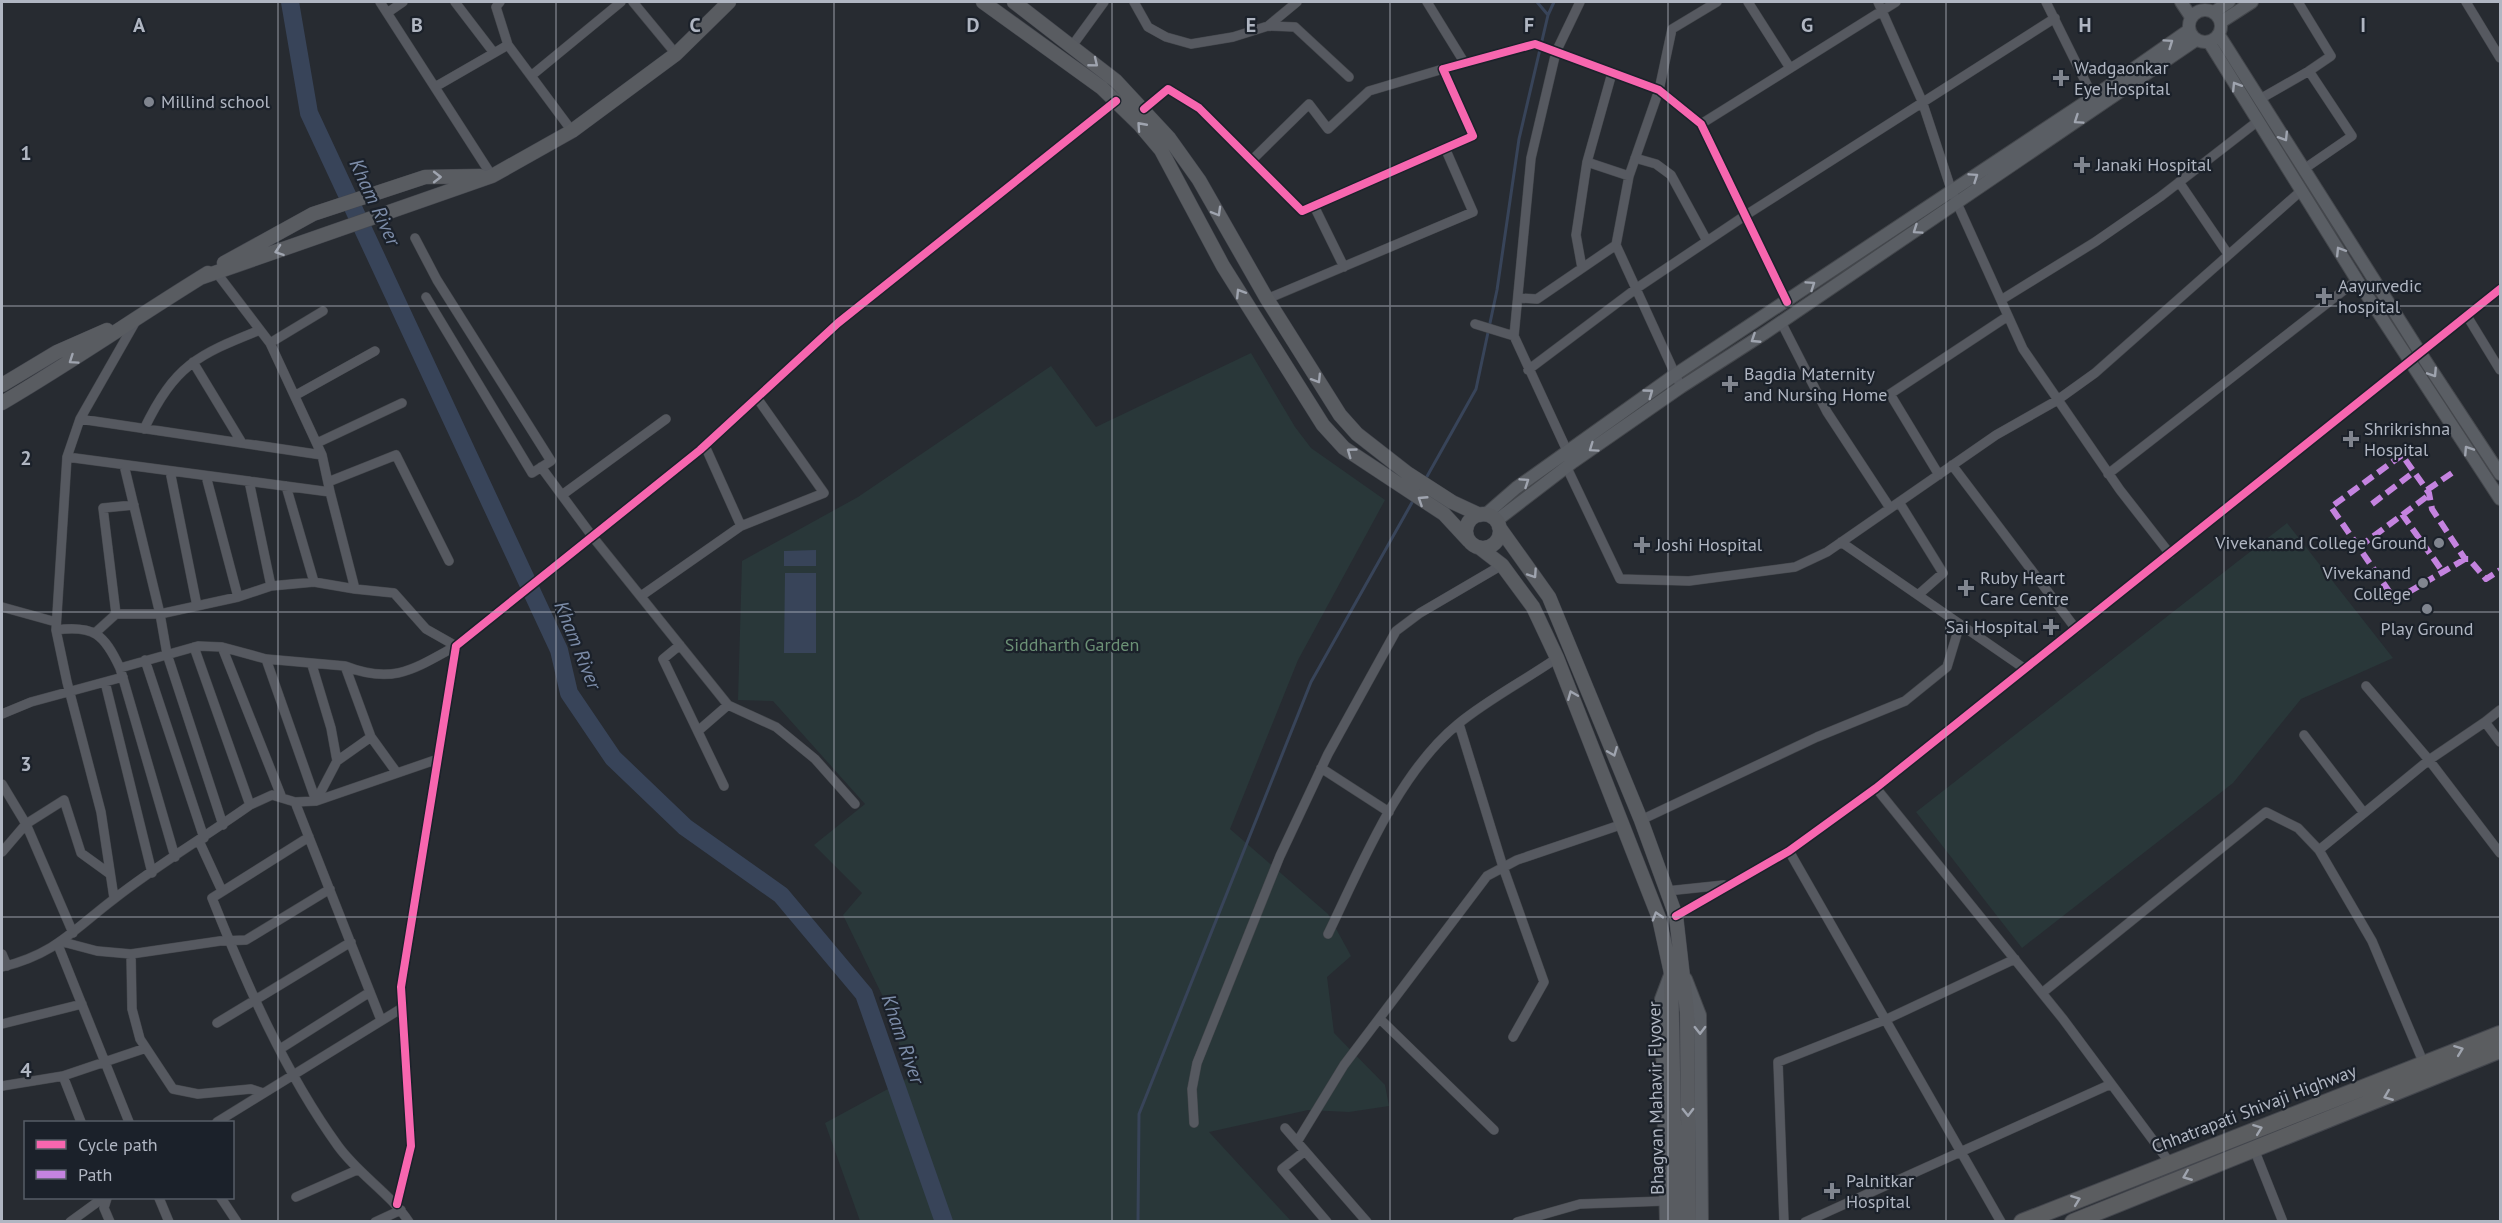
<svg xmlns="http://www.w3.org/2000/svg" width="2502" height="1223" font-family="'PT Sans',sans-serif">
	<rect width="100%" height="100%" fill="#272b31"/>
	<path fill="#293739" d="M1251,353L1295,427L1311,448L1385,500L1298,660L1230,829L1328,914L1351,956L1327,977L1334,1033L1385,1085L1389,1106L1349,1112L1308,1110L1209,1132L1291,1221H860L825,1123L910,1077L885,1001L843,915L862,893L814,845L865,804L773,701L738,700L742,561L858,497L1051,366L1096,427Z
		M2287,523L2393,658L2301,699L2233,783L2022,948L1916,812Z"/>
	<path fill="#384459" d="M816,550V566H784V551Z
		M785,573H816V653H784Z"/>
	<g fill="none" stroke-linecap="round" stroke-linejoin="round">
		<path stroke="#384459" stroke-width="3" d="M1548,15L1554,2
			M1425,480L1476,389L1497,290L1519,139L1548,15L1537,2
			M1138,1222L1139,1114L1311,682L1414,499"/>
		<path stroke="#384459" stroke-width="18" d="M290,2L309,113L559,650L569,693L613,758L685,827L781,895L864,994L944,1222"/>
		<defs>
			<path id="street" d="M380,2L492,176
				M455,2L494,53
				M633,2L676,54
				M1134,2L1148,27L1166,37L1191,44L1233,37L1268,26L1295,27L1349,77
				M1427,2L1464,62
				M1748,2L1790,68
				M1878,2L1922,101L1952,192L2023,349L2120,490L2170,554
				M2046,2L2093,97
				M2298,2L2331,56L2309,71
				M2466,2L2500,58
				M387,13L403,2
				M1268,26L1297,2
				M508,45L572,131
				M1072,46L1104,2
				M531,76L621,2
				M435,87L508,45L496,7L500,2
				M2260,99L2309,71L2352,136L2304,169
				M1144,109L1168,89L1199,108L1302,211L1473,136L1443,69L1535,44L1659,90L1701,124L1787,302
				M1701,124L1896,2
				M1635,158L1656,164L1671,175L1707,241
				M1252,160L1309,104L1328,129L1369,91L1443,69
				M1587,162L1629,176
				M2179,182L2228,254
				M1314,206L1344,267
				M415,238L437,280L551,461L532,473L426,297
				M1582,268L1576,235L1587,162L1612,73
				M216,272L270,343L322,455L330,492
				M1518,298L1537,299L1616,245
				M1267,299L1473,212L1445,148
				M2001,300L2095,242L2160,197L2258,121
				M2467,316L2500,370
				M1781,322L1827,412L1890,508
				M1475,324L1514,336
				M270,343L323,311
				M193,362L242,443
				M1528,370L1637,288L1746,215L2055,18
				M1681,387L1616,245L1629,176L1659,90L1672,29L1717,2
				M296,395L375,351
				M80,419L322,455
				M144,429C175,365 197,355 260,330
				M317,443L402,403
				M1569,455L1514,336L1531,158L1556,52L1580,2
				M67,457L330,492L355,589L394,593L426,629L456,646
				M124,465L160,614L167,654L223,825
				M1952,465L2076,629
				M541,467L592,536L728,705L776,727L815,759L855,804
				M1567,468L1620,579L1689,581L1795,567L1827,552L1996,435L2056,401L2095,373L2302,190
				M170,471L197,606
				M2108,474L2357,280
				M1939,475L1890,394L2008,316
				M206,476L238,597
				M249,481L271,586
				M328,482L396,455L449,561
				M286,486L314,582
				M562,495L666,419
				M1899,502L1943,573L1918,595
				M741,526L824,493L757,398
				M1841,542L2025,669
				M641,596L741,526L705,446
				M2,607L56,622
				M116,614L103,508L134,505
				M56,630C94,625 104,634 120,668L175,857
				M95,633L116,614H160L238,597L271,586L314,582L355,589
				M680,645L663,659L724,786
				M194,647L250,805
				M222,647L282,798
				M266,659L316,801
				M145,660L204,838
				M312,665L331,728L337,761L316,801
				M345,666C393,685 414,669 456,646
				M120,668L198,646L222,647L266,659L345,666L371,737L397,773
				M105,682L152,873
				M2366,686L2429,760L2500,853
				M2500,710L2485,722L2500,742
				M2,714L31,702L123,677
				M1459,724L1503,867L1544,982L1513,1037
				M698,731L728,705
				M2304,735L2364,813
				M337,761L371,737
				M1321,768L1389,812
				M2,784L26,824L73,933
				M1876,788L2063,1019L2170,1163
				M295,802L381,1020
				M1641,820L1817,737L1905,701L1947,667L1960,624
				M309,837L212,898C246,983 284,1071 338,1146C359,1175 390,1193 409,1222
				M199,841L222,891
				M2319,850L2429,760L2485,722
				M1789,851L2001,1222
				M2,852L26,824L64,800L81,853L110,874
				M1667,891L1724,885
				M114,898L101,812L67,682L56,630L67,457L80,419L137,319
				M1676,916L1789,851L1876,788L2500,289
				M1328,934C1361,866 1398,773 1458,724C1487,700 1525,680 1557,658
				M63,942L97,951L131,954L220,941L246,940L330,889
				M58,945L129,1122
				M2,954L7,966
				M131,954L132,1009L140,1039L173,1089L198,1094L251,1089L263,1093
				M2,967C55,954 72,931 114,899C157,865 205,837 250,805L272,795L295,802L316,801L438,759
				M2042,993L2266,812L2298,828L2319,850L2372,941L2424,1064
				M1381,1020L1494,1130
				M217,1023L351,942
				M2,1024L82,1004
				M280,1049L370,992
				M63,1076L81,1122
				M2,1086L63,1076L146,1048
				M217,1122L402,1008
				M1194,1123L1192,1089L1197,1063L1280,856L1328,754L1396,631L1420,613L1502,565
				M1285,1128L1367,1222
				M1297,1142L1344,1065L1487,876L1517,860L1623,824
				M2254,1149L2283,1222
				M1305,1151L1282,1169L1327,1222
				M296,1197L357,1170
				M107,1198L104,1208L110,1222
				M159,1198L169,1222
				M221,1198L237,1222
				M397,1204L411,1146L401,987L456,646L700,450L838,323L1116,101
				M70,1222L103,1198
				M375,1222L401,1210
				M1517,1222L1580,1204L1666,1201
				M1784,1222L1778,1062L1887,1019L2015,959
				M1805,1222L2111,1084"/>
			<path id="secondary" d="M2181,2L2191,17
				M2189 26a16 16 0 1 1 32 0a16 16 0 1 1-32 0Z
				M2214,12L2229,2
				M2221,22L2252,2
				M2219,35L2421,354L2500,474
				M2209,42L2357,280L2500,499
				M1485,515L1516,488L1676,374L2093,97L2189,30
				M1496,521L1573,462L1681,387L1765,333L2196,40
				M1686,979L1700,1015L1702,1222
				M1666,1222L1661,999L1670,975"/>
			<path id="primary" d="M983,2L1102,88L1139,124L1161,150L1223,266L1323,425L1344,448L1444,514L1469,541
				M1014,2L1116,81L1169,138L1199,180L1267,299L1340,415L1357,434L1407,473L1452,502L1480,515
				M224,263L313,214L425,177L480,176
				M200,278L492,176L572,131L676,54L729,2
				M2,385L57,352L107,330
				M2,403C72,362 138,316 208,273
				M1466 531a17 17 0 1 1 34 0a17 17 0 1 1-34 0Z
				M1499,527L1549,597L1641,820L1676,916L1687,1012L1689,1222
				M1480,548L1502,565L1533,607L1557,658L1659,918L1671,973L1676,1222"/>
			<path id="highway" d="M2022,1222L2500,1034
				M2073,1222L2500,1050"/>
		</defs>
		<use href="#street" stroke="#44474c" stroke-width="10"/>
		<use href="#secondary" stroke="#44474c" stroke-width="14"/>
		<use href="#primary" stroke="#44474e" stroke-width="15"/>
		<use href="#highway" stroke="#43464d" stroke-width="18"/>
		<use href="#street" stroke="#565960" stroke-width="9"/>
		<use href="#secondary" stroke="#5a5e64" stroke-width="12"/>
		<use href="#primary" stroke="#595c61" stroke-width="14"/>
		<use href="#highway" stroke="#5b5d60" stroke-width="16"/>
		<path stroke="#c483df" stroke-width="6" stroke-dasharray="12 6" stroke-linecap="butt" d="M2427,490L2452,473
			M2372,504L2414,472
			M2402,514L2443,572
			M2359,547L2429,495
			M2465,559L2395,600L2331,507L2402,455L2429,493L2432,509L2465,559H2469L2486,579L2500,570"/>
		<defs>
			<path id="cycleway" d="M1144,109L1168,89L1199,108L1302,211L1473,136L1443,69L1535,44L1659,90L1701,124L1787,302
				M1676,916L1789,851L1876,788L2500,289
				M397,1204L411,1146L401,987L456,646L700,450L838,323L1116,101"/>
		</defs>
		<use href="#cycleway" stroke="#1b212a" stroke-width="11"/>
		<use href="#cycleway" stroke="#f766af" stroke-width="8"/>
	</g>
	<defs><path id="oneway-chevron" d="M-2-3.5L2.5 0L-2 3.5" fill="none" stroke-width="1.6" stroke-linecap="round" stroke-linejoin="round" transform="scale(1.5)"/></defs>
	<g stroke="#9fa4af">
		<use href="#oneway-chevron" transform="translate(2169 43) rotate(-35)"/>
		<use href="#oneway-chevron" transform="translate(1094 63) rotate(39)"/>
		<use href="#oneway-chevron" transform="translate(2236 86) rotate(-122)"/>
		<use href="#oneway-chevron" transform="translate(2078 120) rotate(146)"/>
		<use href="#oneway-chevron" transform="translate(1141 126) rotate(-132)"/>
		<use href="#oneway-chevron" transform="translate(2284 137) rotate(58)"/>
		<use href="#oneway-chevron" transform="translate(437 177)"/>
		<use href="#oneway-chevron" transform="translate(1974 177) rotate(-34)"/>
		<use href="#oneway-chevron" transform="translate(1217 212) rotate(60)"/>
		<use href="#oneway-chevron" transform="translate(1917 230) rotate(146)"/>
		<use href="#oneway-chevron" transform="translate(279 251) rotate(161)"/>
		<use href="#oneway-chevron" transform="translate(2340 251) rotate(-122)"/>
		<use href="#oneway-chevron" transform="translate(1811 285) rotate(-34)"/>
		<use href="#oneway-chevron" transform="translate(1240 293) rotate(-122)"/>
		<use href="#oneway-chevron" transform="translate(1755 339) rotate(147)"/>
		<use href="#oneway-chevron" transform="translate(73 360) rotate(146)"/>
		<use href="#oneway-chevron" transform="translate(2433 373) rotate(57)"/>
		<use href="#oneway-chevron" transform="translate(1317 379) rotate(58)"/>
		<use href="#oneway-chevron" transform="translate(1649 393) rotate(-36)"/>
		<use href="#oneway-chevron" transform="translate(1593 448) rotate(145)"/>
		<use href="#oneway-chevron" transform="translate(2468 450) rotate(-123)"/>
		<use href="#oneway-chevron" transform="translate(1351 452) rotate(-144)"/>
		<use href="#oneway-chevron" transform="translate(1525 482) rotate(-34)"/>
		<use href="#oneway-chevron" transform="translate(1422 500) rotate(-147)"/>
		<use href="#oneway-chevron" transform="translate(1533 574) rotate(56)"/>
		<use href="#oneway-chevron" transform="translate(1572 695) rotate(-112)"/>
		<use href="#oneway-chevron" transform="translate(1613 752) rotate(68)"/>
		<use href="#oneway-chevron" transform="translate(1657 916) rotate(-107)"/>
		<use href="#oneway-chevron" transform="translate(1700 1030) rotate(89)"/>
		<use href="#oneway-chevron" transform="translate(1688 1112) rotate(89)"/>
	</g>
	<g stroke="#9fa4ae">
		<use href="#oneway-chevron" transform="translate(2459 1050) rotate(-21)"/>
		<use href="#oneway-chevron" transform="translate(2388 1096) rotate(158)"/>
		<use href="#oneway-chevron" transform="translate(2258 1129) rotate(-21)"/>
		<use href="#oneway-chevron" transform="translate(2187 1176) rotate(158)"/>
		<use href="#oneway-chevron" transform="translate(2076 1200) rotate(-21)"/>
	</g>
	<path fill="none" stroke="#b0b6c2" stroke-width="1.5" stroke-opacity="0.55" d="M278,2V1222M556,2V1222M834,2V1222M1112,2V1222M1390,2V1222M1668,2V1222M1946,2V1222M2224,2V1222M2,306H2500M2,612H2500M2,917H2500"/>
	<g fill="#80858f" stroke="#1b212a" stroke-width="2">
		<path d="M2058 69h6v6h6v6h-6v6h-6v-6h-6v-6h6z"/>
		<circle cx="149" cy="102" r="6"/>
		<path d="M2079 156h6v6h6v6h-6v6h-6v-6h-6v-6h6z"/>
		<path d="M2321 287h6v6h6v6h-6v6h-6v-6h-6v-6h6z"/>
		<path d="M1727 375h6v6h6v6h-6v6h-6v-6h-6v-6h6z"/>
		<path d="M2348 430h6v6h6v6h-6v6h-6v-6h-6v-6h6z"/>
		<circle cx="2439" cy="543" r="6"/>
		<path d="M1639 536h6v6h6v6h-6v6h-6v-6h-6v-6h6z"/>
		<circle cx="2423" cy="583" r="6"/>
		<path d="M1963 579h6v6h6v6h-6v6h-6v-6h-6v-6h6z"/>
		<circle cx="2427" cy="609" r="6"/>
		<path d="M2048 618h6v6h6v6h-6v6h-6v-6h-6v-6h6z"/>
		<path d="M1829 1182h6v6h6v6h-6v6h-6v-6h-6v-6h6z"/>
	</g>
	<g text-anchor="middle" stroke-width="4.5" stroke-linejoin="round" paint-order="stroke">
		<g font-size="18" fill="#b0b6c2" stroke="#1b212a" text-anchor="start">
			<text x="2074" y="74">Wadgaonkar<tspan x="2074" dy="21">Eye Hospital</tspan></text>
			<text x="161" y="108">Millind school</text>
			<text x="2096" y="171">Janaki Hospital</text>
			<text x="2338" y="292">Aayurvedic<tspan x="2338" dy="21">hospital</tspan></text>
			<text x="1744" y="380">Bagdia Maternity<tspan x="1744" dy="21">and Nursing Home</tspan></text>
			<text x="2364" y="435">Shrikrishna<tspan x="2364" dy="21">Hospital</tspan></text>
			<text x="2427" y="549" text-anchor="end">Vivekanand College Ground</text>
			<text x="1656" y="551">Joshi Hospital</text>
			<text x="2411" y="579" text-anchor="end">Vivekanand<tspan x="2411" dy="21">College</tspan></text>
			<text x="1980" y="584">Ruby Heart<tspan x="1980" dy="21">Care Centre</tspan></text>
			<text x="2038" y="633" text-anchor="end">Sai Hospital</text>
			<text x="2427" y="635" text-anchor="middle">Play Ground</text>
			<text x="1846" y="1187">Palnitkar<tspan x="1846" dy="21">Hospital</tspan></text>
		</g>
		<g font-size="18" fill="#6b9075" stroke="#1b212a">
			<text x="1072" y="651">Siddharth Garden</text>
		</g>
		<g font-size="18" fill="#b0b6c2" stroke="#1b212a">
			<text transform="translate(1656 1098) rotate(-91)" y="6">Bhagvan Mahavir Flyover</text>
			<text transform="translate(2254 1109) rotate(-21)" y="6">Chhatrapati Shivaji Highway</text>
		</g>
		<g font-size="20" font-style="italic" fill="#7c8ca8" stroke="#1b212a">
			<text transform="translate(375 202) rotate(65)" y="7">Kham River</text>
			<text transform="translate(578 645) rotate(68)" y="7">Kham River</text>
			<text transform="translate(903 1039) rotate(71)" y="7">Kham River</text>
		</g>
	</g>
	<g font-size="20" text-anchor="middle" font-weight="bold" fill="#b0b6c2" stroke="#1b212a" stroke-width="4.5" stroke-linejoin="round" paint-order="stroke">
		<text x="139" y="32">A</text>
		<text x="417" y="32">B</text>
		<text x="695" y="32">C</text>
		<text x="973" y="32">D</text>
		<text x="1251" y="32">E</text>
		<text x="1529" y="32">F</text>
		<text x="1807" y="32">G</text>
		<text x="2085" y="32">H</text>
		<text x="2363" y="32">I</text>
		<text x="26" y="160">1</text>
		<text x="26" y="465">2</text>
		<text x="26" y="771">3</text>
		<text x="26" y="1077">4</text>
	</g>
	<rect width="2502" height="1223" fill="none" stroke="#b0b6c2" stroke-width="6"/>
	<rect x="24" y="1121" width="210" height="78" fill="#1b212a" stroke="#575d67" stroke-width="1.5"/>
	<rect x="36" y="1140" width="30" height="9" fill="#f766af" stroke="#575d67" stroke-width="1.5"/>
	<text x="78" y="1151" font-size="18" fill="#b0b6c2">Cycle path</text>
	<rect x="36" y="1170" width="30" height="9" fill="#c483df" stroke="#575d67" stroke-width="1.5"/>
	<text x="78" y="1181" font-size="18" fill="#b0b6c2">Path</text>
</svg>
